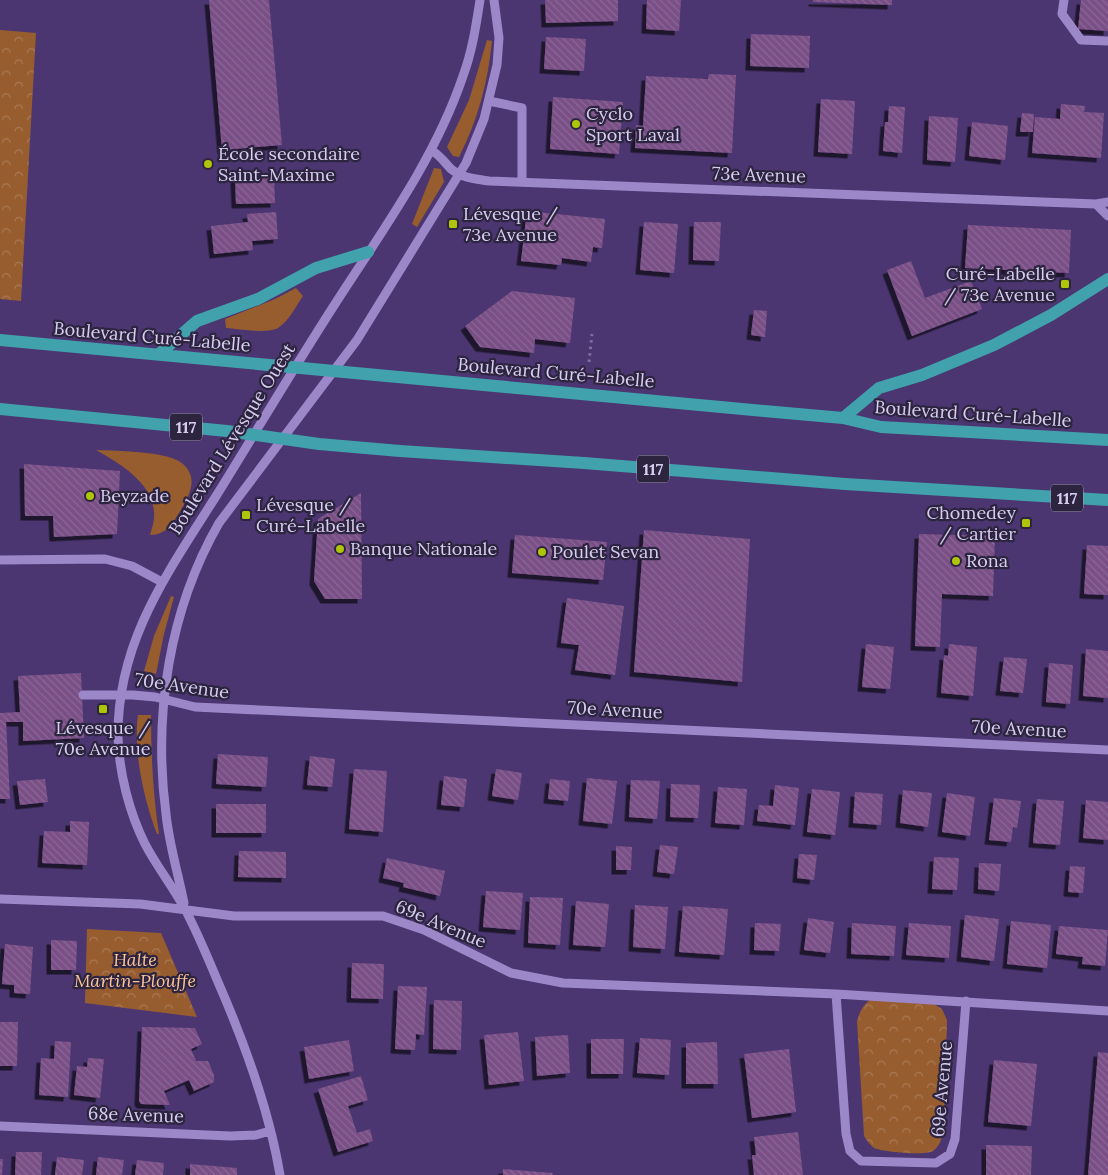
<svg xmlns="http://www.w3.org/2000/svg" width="1108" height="1175" font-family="Lora,serif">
	<defs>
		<pattern id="park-crowns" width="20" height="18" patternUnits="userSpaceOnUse" patternTransform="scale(1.25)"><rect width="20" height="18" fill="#975d2e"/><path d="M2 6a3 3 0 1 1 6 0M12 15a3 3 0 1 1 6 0" fill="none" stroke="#a97a57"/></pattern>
		<pattern id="building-back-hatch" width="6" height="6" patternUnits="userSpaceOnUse" patternTransform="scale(1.25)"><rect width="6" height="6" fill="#794f86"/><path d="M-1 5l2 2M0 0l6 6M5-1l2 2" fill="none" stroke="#8b6797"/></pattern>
		<filter id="shadow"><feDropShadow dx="-4.5" dy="4.5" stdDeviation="0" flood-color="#0009"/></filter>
	</defs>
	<rect width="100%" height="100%" fill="#4b3671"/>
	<path fill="#975d2e" d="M487,40L492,41C488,82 478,120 459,157L453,156L447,147L469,100Z
		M434,168L441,169L444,182L417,227L412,224Z
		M296,288L303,296C296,306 289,321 278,328C268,334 239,329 226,328L225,319L275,299Z
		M96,450C116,451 170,451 183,464C200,479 188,498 179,513C172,524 166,535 150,535C152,528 155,520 154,512C152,482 119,463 96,450Z
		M171,596L174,597L164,634L156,674L144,671L154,636Z
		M138,715H151C151,755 153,794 159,834H157C144,800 133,752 138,715Z"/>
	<path fill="url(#park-crowns)" d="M0,30L36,33L21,301L0,299Z
		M87,929L161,933L197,1017L85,1003Z
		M870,1000L934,1004L942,1009L947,1020L944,1131C942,1138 939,1147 933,1151C924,1156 884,1152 874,1148C870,1145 867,1141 864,1136L857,1021C860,1012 862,1006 870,1000Z"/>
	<path fill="url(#building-back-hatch)" filter="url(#shadow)" d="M209,0H269L282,145L222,150Z
		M545,0H618V21L546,23Z
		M647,0H681L679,31L646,29Z
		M813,0H892V5L813,2Z
		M1081,0H1108V31L1078,29Z
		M751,34L810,36L809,68L750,66Z
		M546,37L586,39L584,71L544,69Z
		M709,74L736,75L732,153L635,148L636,125L643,126L646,76L708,79Z
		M553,97L623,102L619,154L550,149Z
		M821,99L855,101L852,154L818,152Z
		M1061,104L1085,106L1084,112L1104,113L1101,158L1032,153L1035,117L1060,119Z
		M889,106L905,107L902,153L883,151L885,122H888Z
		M1022,113L1034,114L1033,132H1020Z
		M929,116L958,118L955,162L927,160Z
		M972,122L1008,126L1005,160L969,156Z
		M274,177L275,203L236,204L235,178Z
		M527,211L605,219L602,248L593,247L591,262L562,258L561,265L521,261Z
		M276,212L278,239L252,241L253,250L214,254L211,226L248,222L247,214Z
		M644,222L678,224L674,273L640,270Z
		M694,222H721L719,261L693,260Z
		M968,225L1071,230L1069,273L965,268Z
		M911,261L925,298L971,281L982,309L912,336L887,270Z
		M512,291L575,298L570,343L535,339L534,353L480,347L465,326Z
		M754,310L767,311L765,337L751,335Z
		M24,464L120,471L117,534L54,537L53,516H25Z
		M361,493L362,599H325L314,581L318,519Z
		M644,530L750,539L742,682L634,672Z
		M919,534L995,536L993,596L942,594L940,647L915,646Z
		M515,535L607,542L603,580L512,573Z
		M1087,545L1108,546V595L1084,594Z
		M567,598L624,606L615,675L575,670L579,645L561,643Z
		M866,644L894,647L890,689L862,687Z
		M949,644L977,647L973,696L941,693L944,655L948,656Z
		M1086,649L1108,651V698L1083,696Z
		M1004,657L1027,659L1023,693L1000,691Z
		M1049,663L1073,665L1070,704L1046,702Z
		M81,673L84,738L23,741V722H6L10,799H0V713L20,712L18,676Z
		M218,754L268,757L266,787L216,784Z
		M310,756L335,759L332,787L307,785Z
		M354,769L387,771L383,832L349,829Z
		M496,769L522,773L518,800L492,796Z
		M444,776L467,779L464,807L441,805Z
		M587,778L617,781L612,824L583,821Z
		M45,779L48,802L20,805L17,781Z
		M550,779L570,781L568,801L548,799Z
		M631,780L660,781L657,819L629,817Z
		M671,784L700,785L698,818L670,817Z
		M775,785L799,788L795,825L757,821L759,805L773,806Z
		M718,787L747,789L744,825L715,823Z
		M812,789L840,792L835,835L807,832Z
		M903,790L932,793L928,827L900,823Z
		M855,792L883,794L881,825L853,823Z
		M947,793L975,797L970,836L942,832Z
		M994,798L1021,801L1017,828L1013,827L1011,842L989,840Z
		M1037,799L1064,801L1060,845L1033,843Z
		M1086,800L1108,802V840L1083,838Z
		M216,804H266V833H216Z
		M70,821L89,822L87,865L42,863L44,831L70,832Z
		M660,845L678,847L674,874L657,872Z
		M616,846L632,847L631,870H616Z
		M239,851L286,852V878L238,877Z
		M799,854L817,855L814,880L797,878Z
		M934,857L959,858L957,890L932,889Z
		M387,858L445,871L440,896L403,887L404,883L383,878Z
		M979,863L1001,864L999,891L978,889Z
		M1070,866L1085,867L1083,893L1068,892Z
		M486,891L523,893L520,930L483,927Z
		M530,897L563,898L560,945L528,943Z
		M576,901L609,904L605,947L573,945Z
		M635,905L668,907L665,949L633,947Z
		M683,906L728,909L724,955L679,952Z
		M965,915L999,919L994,961L961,957Z
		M808,918L834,922L830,953L804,950Z
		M1011,921L1051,925L1047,968L1007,964Z
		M755,923L781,924L779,951L754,950Z
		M852,923L896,926L894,956L851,954Z
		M909,923L951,926L949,958L906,955Z
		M1059,926L1108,930L1105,966L1082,964L1083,957L1056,954Z
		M51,940L77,941L76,970H51Z
		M5,944L33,947L30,994L14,993V985L2,984Z
		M352,963L384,964L383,999L351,998Z
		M398,986L427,987L424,1035L416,1034L415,1050L395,1049Z
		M434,1000L462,1001L461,1050L433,1049Z
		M0,1022H18L17,1066H0Z
		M142,1027L195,1028L202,1044L191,1049L196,1061H208L214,1075V1082L194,1091L189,1080L164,1091L170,1105L141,1104L139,1101Z
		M518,1032L524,1081L489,1085L484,1035Z
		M568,1035L570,1073L537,1076L535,1037Z
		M640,1038L671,1040L669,1075L637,1073Z
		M591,1039H624L623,1074H591Z
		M349,1040L354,1071L309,1079L304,1047Z
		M55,1041L71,1042L68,1097L39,1095L41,1058L54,1059Z
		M717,1042L718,1084H686V1043Z
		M789,1049L796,1112L752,1118L744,1054Z
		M1098,1052L1108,1053V1175H1088Z
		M88,1058L104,1059L100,1098L74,1095L77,1066L87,1067Z
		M994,1060L1037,1064L1031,1126L988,1122Z
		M361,1076L368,1100L348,1106L357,1133L370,1129L373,1141L338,1152L318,1089Z
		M798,1132L803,1175H754L752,1155H756L754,1137Z
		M986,1145L1032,1146L1031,1175H986Z
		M16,1152H42L41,1175H15Z
		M57,1157L84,1160L82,1175H55Z
		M98,1157L124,1160L122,1175H96Z
		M0,1159H3L2,1175H0Z
		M137,1160L164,1163L163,1175H135Z
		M190,1164L237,1168V1175H190Z
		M503,1169L553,1173L552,1175H503Z"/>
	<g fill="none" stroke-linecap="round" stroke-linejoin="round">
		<path stroke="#7f6ea0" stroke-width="3" stroke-dasharray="2.5 4" stroke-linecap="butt" d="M589,362L592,334"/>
		<path stroke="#9c87c9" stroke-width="9" d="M1064,0L1062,14L1081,40L1108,41
			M489,101L522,108V182
			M431,150C441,156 444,162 451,169C462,178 475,179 489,181L1096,204L1108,202
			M1096,204L1108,216
			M0,560L105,559L132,566L162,582
			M83,695H133L155,697L195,707L1108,750
			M0,899L140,904L234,916H383L424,930L511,973L563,983L836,994L1108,1011
			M184,903C178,873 169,844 166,814C153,715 169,610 219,523L357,340L466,163L484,119L497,65L499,38L494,0
			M836,994L846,1134L850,1151L861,1161L936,1163L950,1154L955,1139L966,1001
			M0,1126L230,1136L256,1135L270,1131
			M280,1175C269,1109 245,1044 218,982C208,958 198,934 186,911C174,888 157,867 145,844C129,812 119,772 118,737C117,640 169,571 218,493C257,430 295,366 335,304C382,231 435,159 463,76C472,52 476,26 480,0"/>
		<path stroke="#41a2ad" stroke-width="12" d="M0,340L764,411L843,418L881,427L1108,440
			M159,354L197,321L258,299L316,268L368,252
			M0,409L227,431L319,444L400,451L584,463L845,484L1108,500
			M843,418L879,388L922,375L994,345L1051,315L1108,279"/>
	</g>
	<g fill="#aec509" stroke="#2d253f" stroke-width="2">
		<circle cx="576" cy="124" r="5"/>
		<circle cx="208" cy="164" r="5"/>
		<rect x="448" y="219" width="10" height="10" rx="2.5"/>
		<rect x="1060" y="279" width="10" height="10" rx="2.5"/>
		<circle cx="90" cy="496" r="5"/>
		<rect x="241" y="510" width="10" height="10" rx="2.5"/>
		<rect x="1021" y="518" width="10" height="10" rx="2.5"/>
		<circle cx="340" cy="549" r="5"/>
		<circle cx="542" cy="552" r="5"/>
		<circle cx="956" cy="561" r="5"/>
		<rect x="98" y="704" width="10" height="10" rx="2.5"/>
	</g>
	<g text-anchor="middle" stroke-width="4.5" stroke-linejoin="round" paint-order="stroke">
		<g fill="#2d253f" stroke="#a49bbb" stroke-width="1">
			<rect x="170" y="413.5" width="32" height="27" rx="4"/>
			<rect x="637" y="455.5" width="32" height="27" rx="4"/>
			<rect x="1051" y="484.5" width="32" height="27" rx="4"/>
		</g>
		<g font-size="16" font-weight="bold" fill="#d7cdf0">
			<text x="186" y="433">117</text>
			<text x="653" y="475">117</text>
			<text x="1067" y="504">117</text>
		</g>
		<g font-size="18" fill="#d7cdf0" stroke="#2d253f" text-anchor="start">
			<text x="586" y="120">Cyclo<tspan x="586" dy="21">Sport Laval</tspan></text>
			<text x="218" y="160">École secondaire<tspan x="218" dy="21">Saint-Maxime</tspan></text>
			<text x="463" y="220">Lévesque /<tspan x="463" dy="21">73e Avenue</tspan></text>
			<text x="1055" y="280" text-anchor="end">Curé-Labelle<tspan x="1055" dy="21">/ 73e Avenue</tspan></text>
			<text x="100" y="502">Beyzade</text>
			<text x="256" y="511">Lévesque /<tspan x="256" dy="21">Curé-Labelle</tspan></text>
			<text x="1016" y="519" text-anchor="end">Chomedey<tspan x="1016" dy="21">/ Cartier</tspan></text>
			<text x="350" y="555">Banque Nationale</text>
			<text x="552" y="558">Poulet Sevan</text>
			<text x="966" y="567">Rona</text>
			<text x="103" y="734" text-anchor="middle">Lévesque /<tspan x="103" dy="21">70e Avenue</tspan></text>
		</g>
		<g font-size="18" fill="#d7cdf0" stroke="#2d253f">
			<text transform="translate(759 175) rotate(2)" y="6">73e Avenue</text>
			<text transform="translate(152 337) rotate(5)" y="6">Boulevard Curé-Labelle</text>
			<text transform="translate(556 373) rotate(5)" y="6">Boulevard Curé-Labelle</text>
			<text transform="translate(973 414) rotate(4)" y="6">Boulevard Curé-Labelle</text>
			<text transform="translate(232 439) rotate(-58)" y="6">Boulevard Lévesque Ouest</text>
			<text transform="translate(182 686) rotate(8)" y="6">70e Avenue</text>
			<text transform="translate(615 710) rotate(3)" y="6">70e Avenue</text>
			<text transform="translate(1019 729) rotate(3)" y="6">70e Avenue</text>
			<text transform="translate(441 924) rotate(23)" y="6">69e Avenue</text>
			<text transform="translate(942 1089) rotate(-85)" y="6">69e Avenue</text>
			<text transform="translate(136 1115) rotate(2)" y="6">68e Avenue</text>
		</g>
		<g font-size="18" font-style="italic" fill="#fcc399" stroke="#2d253f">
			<text x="135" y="966">Halte<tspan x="135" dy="21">Martin-Plouffe</tspan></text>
		</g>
	</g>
</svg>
